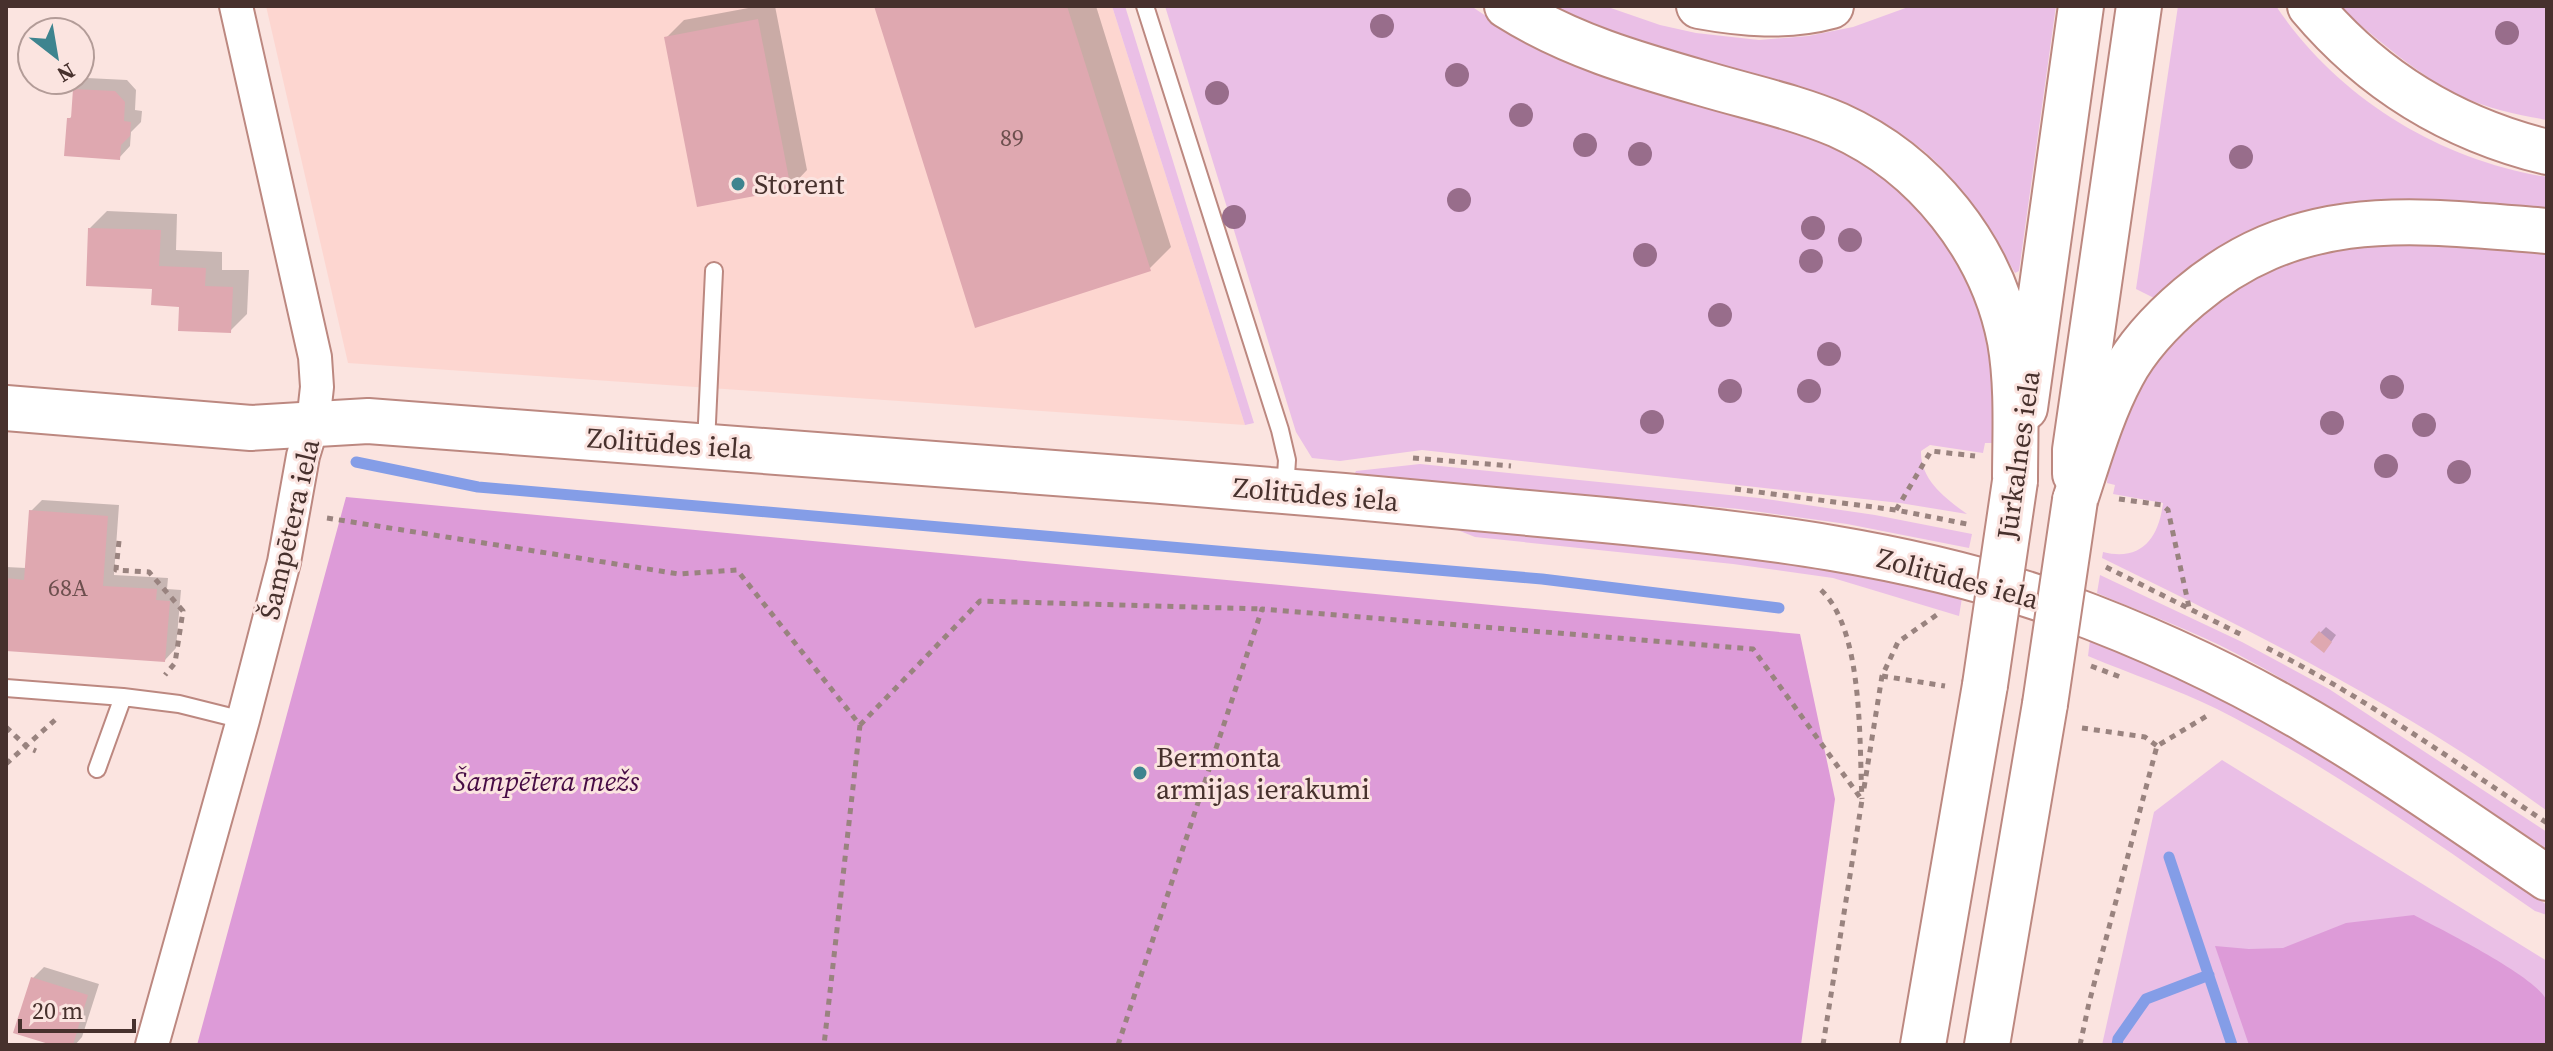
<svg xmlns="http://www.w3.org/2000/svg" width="2553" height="1051" font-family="'Source Serif 4',serif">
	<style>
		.built { fill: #fdd6d0 }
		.green { fill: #eabfe6 }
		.forest { fill: #dd9bd8 }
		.shadow { fill: #0003 }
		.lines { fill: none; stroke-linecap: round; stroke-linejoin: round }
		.stream { stroke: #849de7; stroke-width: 11 }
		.building { fill: #dfa8b0 }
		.lane-casing { stroke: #bc8880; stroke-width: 20 }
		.street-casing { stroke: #bc8880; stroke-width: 36 }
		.secondary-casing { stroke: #bc8880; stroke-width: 48 }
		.highway-casing { stroke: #bc8880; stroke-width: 48 }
		.path { stroke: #99837f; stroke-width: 5; stroke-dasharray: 6 6; stroke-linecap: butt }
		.lane { stroke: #fff; stroke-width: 16 }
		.street { stroke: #fff; stroke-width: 32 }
		.secondary { stroke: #fff; stroke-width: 44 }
		.highway { stroke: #fff; stroke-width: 44 }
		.secondary-bridge-casing { stroke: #bc8880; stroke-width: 48; stroke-linecap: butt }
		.secondary-bridge { stroke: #fff; stroke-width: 44 }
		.tree { fill: #986d8b }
		.poi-dot { fill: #3e848f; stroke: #fbe4e0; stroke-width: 3 }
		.labels { text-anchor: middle; stroke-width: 6; stroke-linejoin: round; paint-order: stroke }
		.number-label { font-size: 24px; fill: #6d4f4e }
		.poi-label { font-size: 28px; fill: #47312d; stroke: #fbe4e0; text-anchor: start }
		.street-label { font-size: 28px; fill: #47312d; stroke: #fbe4e0 }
		.park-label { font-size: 28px; font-style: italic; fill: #470c45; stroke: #fbe4e0 }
	</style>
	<rect width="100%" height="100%" fill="#fbe4e0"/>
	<path class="built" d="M266,6H1112L1245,425L348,363Z"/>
	<path class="green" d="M1112,6H1125L1254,423L1245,425Z
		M1165,6H1471L1534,48L1578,67L1640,88L1833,143L1892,183L1932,221L1970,281L1982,314L1992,354L1996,390L1994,443H1985L1983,453L1930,445L1921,451C1920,480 1946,499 1967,514L1900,503L1422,450L1340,461L1312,458L1296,432Z
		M1547,6H1605L1660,25L1696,33L1759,40L1808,36L1853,27L1911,6H2056L2019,271L2015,273C1987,226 1959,177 1915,144C1827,79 1714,69 1613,36C1590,29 1568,16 1547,6Z
		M2178,6H2276C2338,98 2438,159 2547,177V213C2390,200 2279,177 2156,299L2136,289Z
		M2338,6H2547V120C2519,115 2489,109 2463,97C2417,75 2377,39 2338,6Z
		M2427,242L2547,253V811C2409,709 2256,633 2102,558L2103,552C2142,562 2159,537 2163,503L2113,494L2115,485L2107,483C2119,363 2231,263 2347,245C2373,241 2401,243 2427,242Z
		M1420,464L1759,498L1875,515L1972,534L1969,548L1847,524L1739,509L1354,475L1356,471Z
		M1445,525L1818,565L1962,598L1959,616L1833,578L1733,564L1475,537Z
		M2100,575L2242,642L2329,689L2547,832V849C2445,781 2345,711 2237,654C2192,630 2143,613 2097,593Z
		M2090,640L2160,668L2284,730L2424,821L2547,905V915L2535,911C2432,840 2329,766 2217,709C2176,689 2131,674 2088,656Z
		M2222,760L2547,961V1045H2102L2154,812Z"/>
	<path class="forest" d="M346,497L1800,634L1835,799L1801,1045H197Z
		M2414,915C2438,928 2542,979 2547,1002C2550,1015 2547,1032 2547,1045H2249L2215,946L2249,949L2283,948L2346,923Z"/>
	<path class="shadow" d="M759,6H775L807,170L790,188L666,38L684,20Z
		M877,6H1096L1171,247L1149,269Z
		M87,78L127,80L136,90L135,110L142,111L141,122L131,132L130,146L119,158L69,119L74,114L75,90Z
		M107,211L177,214L176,250L222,252V270H249L247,314L230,331L181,305L154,287L90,228Z
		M42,500L119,505L114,575L168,578L167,589L181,590L176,648L165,660L6,649V567L26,568L31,511Z
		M2326,627L2336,635L2329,645L2320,633Z
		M44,967L99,984L82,1037L75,1045H59L33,978Z"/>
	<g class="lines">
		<path class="stream" d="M356,462L478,487L1542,579L1779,608
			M2169,857L2232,1045
			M2117,1045L2118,1039L2146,999L2209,975"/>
	</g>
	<path class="building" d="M874,6H1067L1151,271L975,328Z
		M758,19L791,189L697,207L664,37Z
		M73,89L115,91L125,102L124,121L131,122L130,136L121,145L120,160L64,156L67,118H71Z
		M88,228L161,230L159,266L206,268L205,286L233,287L231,333L178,331L179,307L151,305L152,289L86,286Z
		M29,510L108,516L103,586L157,589L156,600L170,601L165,662L6,651V578L24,580Z
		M2319,631L2332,642L2324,653L2310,642Z
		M31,977L88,995L73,1045H52L13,1033Z"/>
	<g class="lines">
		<g class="lane-casing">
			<path id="lane" d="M1145,6L1280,430L1287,460L1285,490
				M706,444L714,271
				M6,688L123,697L179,704L243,720
				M97,769L123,697"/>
		</g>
		<g class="street-casing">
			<path id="street" d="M152,1045L243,720L284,562L303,456L313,423L317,387L315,357L236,6"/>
		</g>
		<g class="secondary-casing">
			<path id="secondary" d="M6,408L251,428L368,421C694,445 1019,469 1344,496C1427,503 1510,511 1594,519C1753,534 1911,552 2062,606C2147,637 2231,676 2309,722C2391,770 2468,825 2547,878
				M2025,408L2081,6
				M2075,474V450L2139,6
				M1923,1045L1985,685
				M1987,1045L2045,704"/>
		</g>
		<g class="highway-casing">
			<path id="highway" d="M1507,6C1569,45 1635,64 1705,84C1749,97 1796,107 1838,125C1925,164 1992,248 2010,341C2018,387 2015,435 2015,481
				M1699,6C1743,14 1787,18 1831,6
				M2310,6C2373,81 2453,129 2547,152
				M2075,500C2089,458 2101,414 2122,375C2138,345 2163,319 2189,297C2300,203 2413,220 2547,231"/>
		</g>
		<path class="path" d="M1413,458L1511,466
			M1735,489L1896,510L1967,524
			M2119,499L2162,505L2168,510L2189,607
			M1896,510L1931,451L1975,456
			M327,518L679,574L737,570L860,725L824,1045
			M119,541L116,570L149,572L183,611L175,663L165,675
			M2106,567L2244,636
			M1821,590C1864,630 1859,744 1862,799
			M2267,648C2366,698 2455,762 2547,823
			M2091,666L2123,678
			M1882,676L1945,686
			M860,725L980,601L1262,609
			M6,727L27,747L36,751
			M2082,728L2145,737L2157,746
			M6,764L55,720
			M1864,788L1882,676L1898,642L1938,614
			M1118,1045L1262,609L1753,649L1862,800L1823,1045
			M2080,1045L2089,1003L2157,746L2210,714"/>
		<use href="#lane" class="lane"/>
		<use href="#street" class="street"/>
		<use href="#secondary" class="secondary"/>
		<use href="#highway" class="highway"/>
		<g class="secondary-bridge-casing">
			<path id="secondary-bridge" d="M1985,685L2015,481
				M2045,704L2075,500"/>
		</g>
		<use href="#secondary-bridge" class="secondary-bridge"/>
	</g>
	<g class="tree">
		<circle cx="1382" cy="26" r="12"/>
		<circle cx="2507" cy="33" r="12"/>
		<circle cx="1457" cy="75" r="12"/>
		<circle cx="1217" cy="93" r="12"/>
		<circle cx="1521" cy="115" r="12"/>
		<circle cx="1585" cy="145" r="12"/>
		<circle cx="1640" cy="154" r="12"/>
		<circle cx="2241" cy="157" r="12"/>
		<circle cx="1459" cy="200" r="12"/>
		<circle cx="1234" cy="217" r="12"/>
		<circle cx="1813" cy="228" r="12"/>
		<circle cx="1850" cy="240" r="12"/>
		<circle cx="1645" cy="255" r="12"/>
		<circle cx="1811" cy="261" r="12"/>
		<circle cx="1720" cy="315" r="12"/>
		<circle cx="1829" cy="354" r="12"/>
		<circle cx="2392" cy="387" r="12"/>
		<circle cx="1730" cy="391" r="12"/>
		<circle cx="1809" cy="391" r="12"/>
		<circle cx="1652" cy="422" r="12"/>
		<circle cx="2332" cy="423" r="12"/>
		<circle cx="2424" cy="425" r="12"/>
		<circle cx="2386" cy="466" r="12"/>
		<circle cx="2459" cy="472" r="12"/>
	</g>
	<g class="poi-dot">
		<circle cx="738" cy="184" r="8"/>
		<circle cx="1140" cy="773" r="8"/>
	</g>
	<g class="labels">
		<g class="number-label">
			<text x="1012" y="146">89</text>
			<text x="68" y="596">68A</text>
		</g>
		<g class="poi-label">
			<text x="754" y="194">Storent</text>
			<text x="1156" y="767">Bermonta<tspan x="1156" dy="32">armijas ierakumi</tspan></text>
		</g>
		<g class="street-label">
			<text transform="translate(670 443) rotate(4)" y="10">Zolitūdes iela</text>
			<text transform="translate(2018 455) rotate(-82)" y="10">Jūrkalnes iela</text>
			<text transform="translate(1316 494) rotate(5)" y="10">Zolitūdes iela</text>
			<text transform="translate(289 529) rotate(-77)" y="10">Šampētera iela</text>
			<text transform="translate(1958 578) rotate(15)" y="10">Zolitūdes iela</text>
		</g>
		<g class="park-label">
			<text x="546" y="791">Šampētera mežs</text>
		</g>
	</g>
	<rect width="2553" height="1051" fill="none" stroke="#47312d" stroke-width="16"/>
	<g transform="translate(56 56) rotate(149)"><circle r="38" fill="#fbe4e0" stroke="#b39c98" stroke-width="2"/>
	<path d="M0-6L14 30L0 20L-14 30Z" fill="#3e848f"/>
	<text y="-12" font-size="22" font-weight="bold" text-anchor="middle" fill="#47312d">N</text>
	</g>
	<path d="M20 1019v12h114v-12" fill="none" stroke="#47312d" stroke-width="4"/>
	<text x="32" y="1019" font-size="24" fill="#47312d" stroke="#fbe4e0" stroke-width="6" paint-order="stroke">20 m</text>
</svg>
